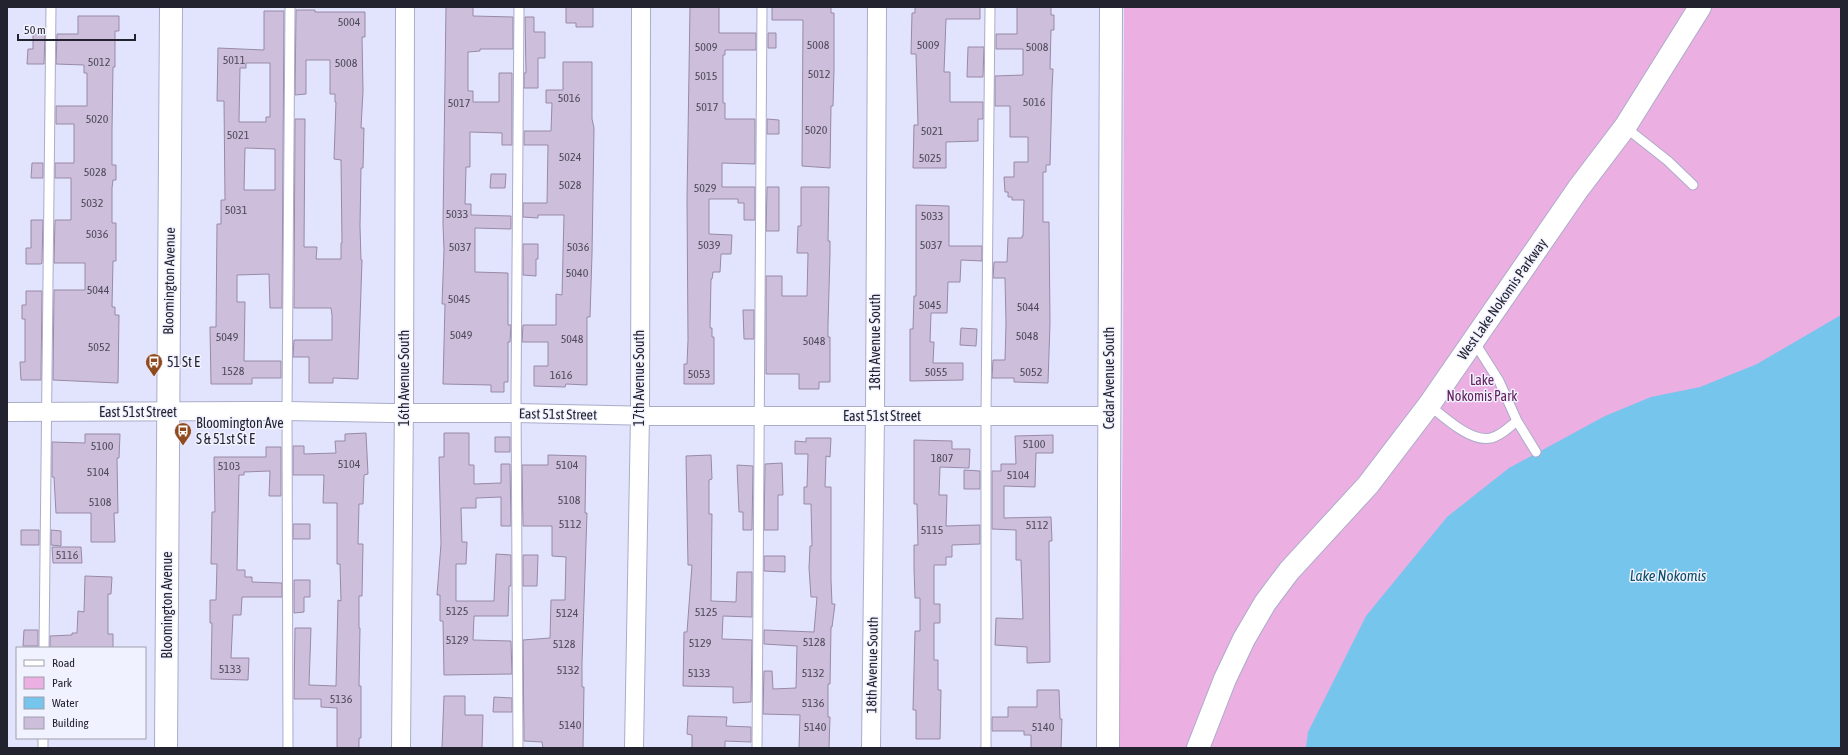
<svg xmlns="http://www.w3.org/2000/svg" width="1848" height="755" font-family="'Asap Condensed',sans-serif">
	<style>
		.green { fill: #ecafe1 }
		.water { fill: #76c5ed }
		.building { fill: #cdbfdc; stroke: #988aa6; fill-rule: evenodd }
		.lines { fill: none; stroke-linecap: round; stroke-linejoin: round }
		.lane-casing { stroke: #aaacca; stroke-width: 11 }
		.street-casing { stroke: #aaacca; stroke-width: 20 }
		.secondary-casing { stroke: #aaacca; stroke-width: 24 }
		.lane { stroke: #fff; stroke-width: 9 }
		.street { stroke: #fff; stroke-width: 18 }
		.secondary { stroke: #fff; stroke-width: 22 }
		.labels { text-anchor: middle; stroke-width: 3; stroke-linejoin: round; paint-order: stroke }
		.number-label { font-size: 12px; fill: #4e4a5a }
		.street-label { font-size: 14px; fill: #23232f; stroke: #f1f2ff }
		.poi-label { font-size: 14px; fill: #23232f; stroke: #f1f2ff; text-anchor: start }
		.park-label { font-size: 14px; fill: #65205d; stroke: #f1f2ff }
		.water-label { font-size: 15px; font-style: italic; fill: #0c4e68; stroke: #f1f2ff }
	</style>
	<rect width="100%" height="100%" fill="#e2e4fd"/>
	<path class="green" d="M1124,7H1841V748H1119L1123,416Z"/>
	<path class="water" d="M1841,315V748H1306L1308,732L1366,616L1447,517L1509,468L1605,416L1651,397L1700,387L1757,364Z"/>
	<path class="building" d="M446,7H473V16L513,17V49H480V51L468,52V91H473V102H499V73H512V145H502V133L470,132V167H466L465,204H471V215L511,216V229L475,228V272L508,273V325H511L510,342H508V382H504V392H491V385L443,384L445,304H442L444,250L443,224Z
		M566,7H593V27H576V23H566Z
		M690,7H719V33H756V50H725V55H723V103H725V119H755V164L722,163V187H755V220H744V203H738V199H709V234L732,235L731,254H721L720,272H713L712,279H711L710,328H712V337H714V384H684V364H687L688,340L687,199Z
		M772,7H831V13H834V70L833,106H831L830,168L802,166L803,20H772Z
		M915,7H980V19H946L944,72H950V102H983V119H978V141L946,142V168H913L914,125H918L916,54H911L912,13H915Z
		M1017,7H1051V15H1054V30H1051L1050,69H1053L1052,89L1050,165H1046V172H1043V222H1049L1050,323L1048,383L1014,382V378H992L993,360H1005L1006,323L1005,278H993L994,262H1007L1008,238H1022V236H1023L1024,200H1012V197H1008V192H1005L1004,177H1014V162H1028V137H1010V106H995V76L1023,75V49H996V34H1017Z
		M296,10H315V12H365V37H362L363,91L361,128H364L363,168H361L360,226L361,260H362L358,379L333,378V383H309V357H293L294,340H332V315L331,308H294L295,119H305L304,247H317L316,259H341V243H342L341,160L334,159L336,102H335V94H330V60H306V94L295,95Z
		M264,11H284L282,308H270L269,274L237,275V302H245L244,361H281V378H252V384H211L210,327H216L217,224H221V200H225L224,101H217L218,48L264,50ZM246,63H270V117H266V122H239L240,68H246ZM245,148L275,149V190H244Z
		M78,16H119V31H115V67H113L112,130V165H116V180H113L112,188V223H116V261H113L112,307H115V315H119L118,383L53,380L54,290H85V263H54L55,220H71V178H55V163H74V124H56V106H87V73H84V65L56,64L57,34H78Z
		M525,17H534V32H545V58H538V88H524V73H526Z
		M768,33H776V48H768Z
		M33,34H45L44,64H27L28,49H33Z
		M968,47H984L983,77H967Z
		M563,62H592V119L594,128L592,254L590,317H587V385L566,384L565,387L534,386V366H548V342H522L523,325H556V294L562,295L564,215H538V218L523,217V203H547L548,145H524V131H551L552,103H546V90H563Z
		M767,119L779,120V134H767Z
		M32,163H43V178H31Z
		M491,174H506L505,188H490Z
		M767,187H779V231H766Z
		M801,187H829L828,241H830V254L828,325V337H830V382H819V389H799V374H766V276H782V296H807L808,253H797L798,226H801Z
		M916,205L949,206V246H982V261L961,260L960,282H948L947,313H931L930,342H934L933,363H963V380L910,381V329H913L914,296H916Z
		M31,220H43L42,263L41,264H26V248H31Z
		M523,244H538V259H536V276L523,275Z
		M26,291H42L41,380H21L20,362H25V319H22V305H26Z
		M743,310H754V339H744Z
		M961,328L977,329L976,346L960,345Z
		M366,433L368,474L364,475L363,504H359L358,544H363L362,596H359V628H360L359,686H361V738H359V748H337V708L321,707V699H294L295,628H311L309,685L336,686L338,600L341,601L340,564H337V503H323L324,475H293V446H304V454L336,453L335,441H345V434Z
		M444,433H469V465H474V484L501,483V464H510L511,526H501V497L476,498V508H461L462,542H467L466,564H456V601H494L496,554L511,555V586H509L508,616H474L473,640L511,641L512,674L444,675L443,621H440V595H437L441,544L439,457H444Z
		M85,434H120L119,458H117L118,513H114L115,542H91V513H56L54,477H52V442L85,443Z
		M1053,435V453H1036L1035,487L1004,486V518L1051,517L1052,541H1049L1050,662L1027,663V647L995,645L996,618L1023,619L1021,560H1016V530L992,529V471H1001V464H1016L1015,436Z
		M495,437H510V452H495Z
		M806,438H831L830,457L826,456L825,487H831V580L832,604H835L832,627H831L830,684H828V717H830L829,748H799L800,715L763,714L764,671H772L773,689L796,688L797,646L764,644V630L814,632L817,597H811L809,568L810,546H812L811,504H804V487H807L808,454H795V441L806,442Z
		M914,440L952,441V449H970L969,468L940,467L939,495H947L946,526L980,525V544L952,545V557H946V565H934V604H940V623H934V660H938V690H941L940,739H916V710H913L915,631H920V598H915L914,568V545H918L917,504H914Z
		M266,447H281V496H269L270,471L244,472V475H239L237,570H245V577H252V582L282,583V597H242L241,615H233L231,658H249L248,680L211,679L212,623H210V600H216L217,564H211L212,512H215L214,457H266Z
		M548,455L586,456L585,513H587L582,663V687H584L583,748H543L542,742L524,741L523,640L550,638L551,600H565L566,557L552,556V526H523L522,465H548Z
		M711,455L712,479L709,480V514H712L711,601L736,602L737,572H752V617L723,616L722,639L752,640L751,702L733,703V687L683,686L684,632H687L692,565H688L686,456Z
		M782,463L783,495H778V530H764L765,464Z
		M737,465L753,466L752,530H743V512H739Z
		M964,470L980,471V489H964Z
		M293,524H310V539H293Z
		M21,530H39V545H21Z
		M51,530L61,531V546L51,545Z
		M52,547H81L82,563H53Z
		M523,555H538L537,586H523Z
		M764,556H785V572L764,571Z
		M85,576L112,577L111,594H108V634H113V648H50V636L72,635V633H77L78,611L84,612Z
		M294,580H310V597H304V612L294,613Z
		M24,630H38V646H23Z
		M1037,690H1059L1060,719H1062L1061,748H1031V735H1024V731H992V717H1008V707H1037Z
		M444,696H465V715H483L482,748H442Z
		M494,697L512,698V712H493Z
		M688,716L727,717L726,726L751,727V742L725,741V748H692V735L687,734Z"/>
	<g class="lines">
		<g class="lane-casing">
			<path id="lane" d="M1625,127L1668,161L1693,185
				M1429,405C1443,416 1471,443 1491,438C1501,436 1509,427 1517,421L1499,381L1473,340
				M1517,421L1536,452
				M44,648L51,7
				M43,748V738
				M288,748L287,411L290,7
				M518,748L516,397L519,7
				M757,748L762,7
				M986,748V416L990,7"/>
		</g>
		<g class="street-casing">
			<path id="street" d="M7,412L287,411L390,413H516L654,416H1109
				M401,748L404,399L405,7
				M634,748L640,416L641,7
				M871,748L875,416L877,7"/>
		</g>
		<g class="secondary-casing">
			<path id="secondary" d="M166,748L171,7
				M1108,748L1111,7
				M1198,748L1225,679L1244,639L1265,603L1289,571L1368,485L1429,405L1578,189L1625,127L1700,7"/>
		</g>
		<use href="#lane" class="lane"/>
		<use href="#street" class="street"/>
		<use href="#secondary" class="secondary"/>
	</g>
	<defs>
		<g id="bus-pin" transform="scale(0.9)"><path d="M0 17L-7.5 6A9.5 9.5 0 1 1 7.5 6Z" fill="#8f4a1f" stroke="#f1f2ff"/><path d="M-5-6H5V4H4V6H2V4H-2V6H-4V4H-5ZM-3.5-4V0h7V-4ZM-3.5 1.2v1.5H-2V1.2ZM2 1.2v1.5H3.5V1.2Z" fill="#fff"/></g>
	</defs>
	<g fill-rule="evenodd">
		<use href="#bus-pin" x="154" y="362"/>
		<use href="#bus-pin" x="183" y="431"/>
	</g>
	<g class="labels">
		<g class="number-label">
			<text x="349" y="26">5004</text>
			<text x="818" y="49">5008</text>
			<text x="928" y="49">5009</text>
			<text x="706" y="51">5009</text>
			<text x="1037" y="51">5008</text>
			<text x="234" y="64">5011</text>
			<text x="99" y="66">5012</text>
			<text x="346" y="67">5008</text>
			<text x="819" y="78">5012</text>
			<text x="706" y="80">5015</text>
			<text x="569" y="102">5016</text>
			<text x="1034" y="106">5016</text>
			<text x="459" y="107">5017</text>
			<text x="707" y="111">5017</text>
			<text x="97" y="123">5020</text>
			<text x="816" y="134">5020</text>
			<text x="932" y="135">5021</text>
			<text x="238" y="139">5021</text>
			<text x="570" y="161">5024</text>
			<text x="930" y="162">5025</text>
			<text x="95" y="176">5028</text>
			<text x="570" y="189">5028</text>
			<text x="705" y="192">5029</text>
			<text x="92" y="207">5032</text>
			<text x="236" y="214">5031</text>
			<text x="457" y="218">5033</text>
			<text x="932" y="220">5033</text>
			<text x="97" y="238">5036</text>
			<text x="709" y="249">5039</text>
			<text x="931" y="249">5037</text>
			<text x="460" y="251">5037</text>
			<text x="578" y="251">5036</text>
			<text x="577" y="277">5040</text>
			<text x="98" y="294">5044</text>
			<text x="459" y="303">5045</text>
			<text x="930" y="309">5045</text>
			<text x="1028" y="311">5044</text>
			<text x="461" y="339">5049</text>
			<text x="1027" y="340">5048</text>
			<text x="227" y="341">5049</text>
			<text x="572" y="343">5048</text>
			<text x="814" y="345">5048</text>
			<text x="99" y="351">5052</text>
			<text x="233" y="375">1528</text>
			<text x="936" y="376">5055</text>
			<text x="1031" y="376">5052</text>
			<text x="699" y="378">5053</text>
			<text x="561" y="379">1616</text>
			<text x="1034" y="448">5100</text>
			<text x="102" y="450">5100</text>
			<text x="942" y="462">1807</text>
			<text x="349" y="468">5104</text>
			<text x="567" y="469">5104</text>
			<text x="229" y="470">5103</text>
			<text x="98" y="476">5104</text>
			<text x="1018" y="479">5104</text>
			<text x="569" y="504">5108</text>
			<text x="100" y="506">5108</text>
			<text x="570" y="528">5112</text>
			<text x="1037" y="529">5112</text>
			<text x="932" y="534">5115</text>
			<text x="67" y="559">5116</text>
			<text x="457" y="615">5125</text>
			<text x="706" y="616">5125</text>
			<text x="567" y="617">5124</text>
			<text x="457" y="644">5129</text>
			<text x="814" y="646">5128</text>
			<text x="700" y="647">5129</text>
			<text x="564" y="648">5128</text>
			<text x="230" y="673">5133</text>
			<text x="568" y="674">5132</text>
			<text x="699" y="677">5133</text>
			<text x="813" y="677">5132</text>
			<text x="341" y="703">5136</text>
			<text x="813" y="707">5136</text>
			<text x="570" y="729">5140</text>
			<text x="815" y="731">5140</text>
			<text x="1043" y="731">5140</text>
		</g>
		<g class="street-label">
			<text transform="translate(169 281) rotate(-89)" y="5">Bloomington Avenue</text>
			<text transform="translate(1502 299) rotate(-55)" y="5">West Lake Nokomis Parkway</text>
			<text transform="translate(875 342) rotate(-90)" y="5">18th Avenue South</text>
			<text transform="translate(404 378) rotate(-90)" y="5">16th Avenue South</text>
			<text transform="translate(639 378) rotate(-90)" y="5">17th Avenue South</text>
			<text transform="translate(1109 378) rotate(-90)" y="5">Cedar Avenue South</text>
			<text x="138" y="417">East 51st Street</text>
			<text transform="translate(558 414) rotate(1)" y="5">East 51st Street</text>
			<text x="882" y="421">East 51st Street</text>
			<text transform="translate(167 605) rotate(-90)" y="5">Bloomington Avenue</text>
			<text transform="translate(872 665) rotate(-89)" y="5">18th Avenue South</text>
		</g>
		<g class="poi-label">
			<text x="167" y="367">51 St E</text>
			<text x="196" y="428">Bloomington Ave<tspan x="196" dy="16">S &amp; 51st St E</tspan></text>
		</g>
		<g class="park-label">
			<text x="1482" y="385">Lake<tspan x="1482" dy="16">Nokomis Park</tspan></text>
		</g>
		<g class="water-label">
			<text x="1668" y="581">Lake Nokomis</text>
		</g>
	</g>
	<rect width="1848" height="755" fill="none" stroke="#23232f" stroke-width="16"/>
	<rect x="16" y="647" width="130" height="92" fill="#f1f2ff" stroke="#9f9fac"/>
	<rect x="24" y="660" width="20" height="6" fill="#ffffff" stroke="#9f9fac"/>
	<text x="52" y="667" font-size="12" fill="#23232f">Road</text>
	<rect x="24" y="677" width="20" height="12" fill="#ecafe1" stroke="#9f9fac"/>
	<text x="52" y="687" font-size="12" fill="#23232f">Park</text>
	<rect x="24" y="697" width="20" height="12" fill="#76c5ed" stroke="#9f9fac"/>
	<text x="52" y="707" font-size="12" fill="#23232f">Water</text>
	<rect x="24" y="717" width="20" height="12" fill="#cdbfdc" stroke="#9f9fac"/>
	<text x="52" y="727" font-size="12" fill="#23232f">Building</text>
	<path d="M18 34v6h117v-6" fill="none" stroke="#23232f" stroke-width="2"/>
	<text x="24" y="34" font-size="12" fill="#23232f" stroke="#f1f2ff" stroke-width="3" paint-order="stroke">50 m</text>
</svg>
